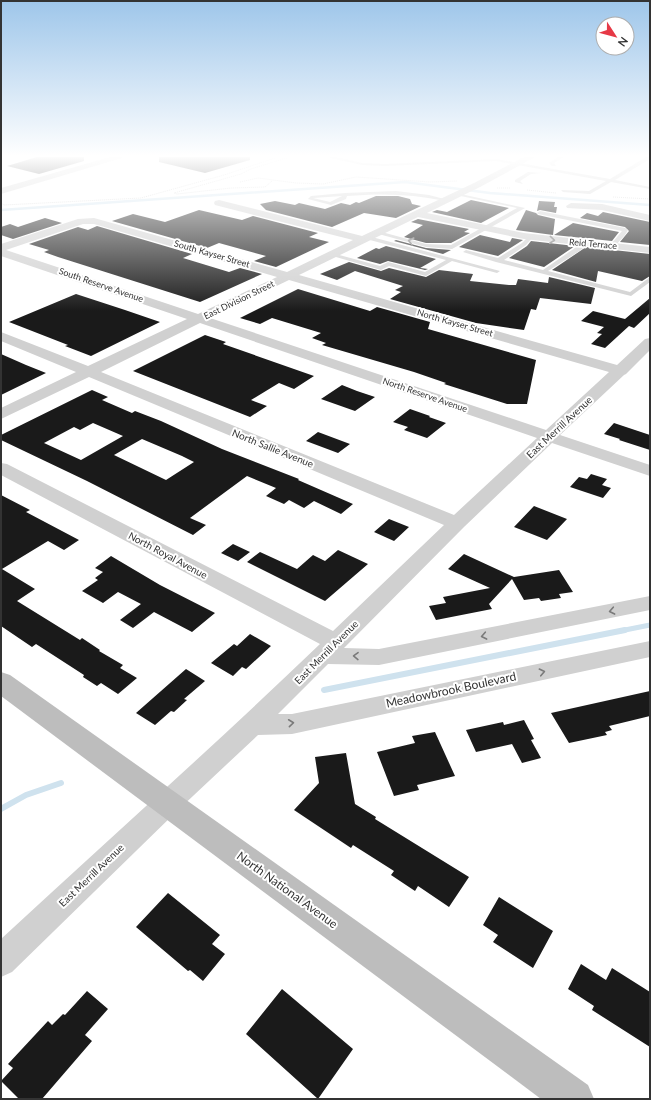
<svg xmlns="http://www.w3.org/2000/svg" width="651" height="1100" font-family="Lato,sans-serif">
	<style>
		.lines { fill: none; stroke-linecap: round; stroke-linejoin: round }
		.stream-far2 { stroke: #cfe2ee; stroke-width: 2.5 }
		.stream-far1 { stroke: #cfe2ee; stroke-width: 5 }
		.stream { stroke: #cfe2ee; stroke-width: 6 }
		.building { fill: #1a1a1a; fill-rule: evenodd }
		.path { stroke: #cdcdcd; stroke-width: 1; stroke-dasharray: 1 1; stroke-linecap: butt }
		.lane { fill: #d0d0d0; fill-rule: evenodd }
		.street { fill: #d0d0d0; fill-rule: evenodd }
		.secondary { fill: #bdbdbd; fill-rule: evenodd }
		.oneway { stroke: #7a7a7a }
		.labels { text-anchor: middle; stroke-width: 4; stroke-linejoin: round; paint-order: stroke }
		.far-street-label { font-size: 9px; fill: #333; stroke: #fff }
		.street-label { font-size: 10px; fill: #333; stroke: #fff }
		.near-street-label { font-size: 12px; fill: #333; stroke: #fff }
	</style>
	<rect width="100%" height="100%" fill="#fff"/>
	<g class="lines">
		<path class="stream-far2" d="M1,210L405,182L490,193L650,205"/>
		<path class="stream-far1" d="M620,631L650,625"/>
		<path class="stream" d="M324,690L625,630
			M1,809L26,795L61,783"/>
	</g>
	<path class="building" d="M37,157H84V161L39,174L7,166Z
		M159,157H250V160L205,173L159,162Z
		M376,196H398L410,199L412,204L421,206L396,218L364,213L332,227L266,210L260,204L275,201L295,205L299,203L325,209L341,203L350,205L356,202L359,203Z
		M471,200L509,208L481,223L432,212L437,210L447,212Z
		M539,201L555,202L554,207H557L556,213L540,210L537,211Z
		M199,210L242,220L253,216L318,233L309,237L329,242L276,267L254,261L266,256L219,243L207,248L112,221L133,214L165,222Z
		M526,210L536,213L538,215L555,219L553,235L516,230Z
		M603,212L650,222V245L620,242L629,231L625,227L580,218L587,213L598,216Z
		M45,218L62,223L13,239L1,235V227L10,224L18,227Z
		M418,219L469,229L464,232L470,233L451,243H426L404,237L423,225L411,222Z
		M573,223L619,232L612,241L554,235Z
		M97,226L192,254L183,258L229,272L240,268L262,274L200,302L58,257L44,252L49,250L29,244L78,227L88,230Z
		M480,235L510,242L512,238L523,240L498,256L459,247Z
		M396,240L426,248L451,250L443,254L394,241Z
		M531,241L575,246L544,267L509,258L527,246Z
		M386,246L436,259L420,268L428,269L425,270L388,261L380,264L357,258L376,248L379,249Z
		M586,247L650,254V276L642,281L598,271L596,282L552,270Z
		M349,262L381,271L389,268L426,277L439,270L473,274L470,281L509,285H516L518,279L548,283L549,277L595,288L591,304L540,298L536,310L531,309L524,330L476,323L390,299L401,292L395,290L403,286L355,271L337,280L320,274Z
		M298,289L370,311L377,307L430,322L428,329L536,360L527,404H507L444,384L446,383L414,372L322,345L326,343L312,338L321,333L272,318L260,324L240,318Z
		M76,294L125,310L160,322L91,356L65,346L68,345L9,322Z
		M650,298V313L634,328L629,326L605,348L591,344L602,334L597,333L604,327L581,321L593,311L625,319Z
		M205,335L226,342L223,344L314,376L294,389L279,383L251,400L267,406L250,417L133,371Z
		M1,354L26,365L46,373L1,395Z
		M342,385L357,391L375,397L355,411L321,399Z
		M92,390L108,397L102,400L132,413L135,411L161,421L222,449L299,479L298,480L353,504L341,514L314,501L304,508L289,500L284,504L266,496L276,488L247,476L190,518L206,525L193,535L87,481L1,440V435ZM93,423L123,436L81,460L44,443L74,427L80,430ZM142,439L182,456L194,462L166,480L114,455Z
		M410,409L430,416L429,417L446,423L427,438L404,430L408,427L393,422Z
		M614,423L650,435V450L619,440L620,439L604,434Z
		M318,432L350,444L338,453L306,441Z
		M591,474L607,479L602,485L611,488L603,498L570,487L579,477L587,479Z
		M1,495L30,510L26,512L79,540L64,550L48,541L2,569L35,589L17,601L80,640L82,638L100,650L99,651L123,665L120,668L137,678L118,694L101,683L97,686L83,677L84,675L36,644L32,647L1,626Z
		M534,506L567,519L547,540L514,527Z
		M389,519L409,527L394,541L374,532Z
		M233,544L250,552L238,561L221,553Z
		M338,550L368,564L325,601L247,562L260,552L297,569L313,555L325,561Z
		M464,554L514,577L559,570L573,592L559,594L561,598L541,601L539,598L524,600L512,579L489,604L492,609L436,620L429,606L446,603L443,597L490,588L448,569Z
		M111,556L160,585L215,613L192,632L154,612L133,628L120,620L141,604L118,592L103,603L82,591L98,580L95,578L103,572L95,568Z
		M250,634L271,646L246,669L242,667L233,676L211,663L234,644L237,646Z
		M186,669L205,681L184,699L187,700L174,712L171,711L155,725L136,713Z
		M650,691V716L609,726L612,730L605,732L607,735L569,743L551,713Z
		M524,720L534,739L531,740L541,758L522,763L512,744L476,752L466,730L503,722L504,725Z
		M435,732L455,776L417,785L419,790L394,796L377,752L415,743L412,736Z
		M346,753L355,804L376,817L375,819L469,877L449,907L418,886L415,891L391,875L394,871L353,845L351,848L294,810L319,783L315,757Z
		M168,893L220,935L212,944L225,954L203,981L190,970L188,971L136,927Z
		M499,897L553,931L533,968L493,942L498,935L483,925Z
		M581,964L606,980L612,968L650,992V1047L592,1010L594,1006L568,989Z
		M282,989L353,1049L318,1099L246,1034Z
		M87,991L108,1009L85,1035L92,1041L42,1099H19L1,1081L13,1068L8,1064L48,1021L52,1025L63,1014L65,1015Z"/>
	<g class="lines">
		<path class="path" d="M272,181L265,187L231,188L177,194L174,193L241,174L251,169L289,157
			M240,182L258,178L296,183L323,184L356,177L430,182L457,181
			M497,188H510
			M527,190L556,193
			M613,197L650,199
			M1,203L4,205L141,198L224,175L278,157"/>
		<path class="lane" d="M326,157H336L362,163L385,164L496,159L610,179L646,157H650V159L615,180L650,187V189L611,182L590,194L563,192L561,190L589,191L606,181L496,161L385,166L362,165Z
			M558,157H564L554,163L556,166H552L549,163Z
			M528,172L541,173L531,174L520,181L523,184L515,182V180Z
			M396,191L429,195L448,200L446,201C413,194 381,193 347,196L346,199L331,205L308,199L311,196L345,193ZM342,196L330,202L313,198Z
			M456,193L525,208L452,249L426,247L375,233L378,231L426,244L451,245L517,208L456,195Z
			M540,211L625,228L628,230L625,235L614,247L611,245L612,243L622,231L538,214L537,213Z
			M530,235L533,237L526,245L504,260L543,270L585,241L588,243L581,250L548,271L630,292L650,277V282L631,296L496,262L463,252L466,250L498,258L522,243Z
			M368,236L500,271L497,273L452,261L426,276L389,266L381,270L329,255L332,253L380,266L388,262L425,272L446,260L366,239L365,238Z"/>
		<path class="street" d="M110,157H125L1,194V188Z
			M524,157H535L480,187L427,213L524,233L650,247V253L524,239L418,217L299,275L617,365L645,339L650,338V350L626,374L624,375L560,435L650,465V476L552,443L464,527L344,648L379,649L650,596V610L379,665L328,664L278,714H292L650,641V657L292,734L258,735L177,811L12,972L1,977V939C107,841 216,744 320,644L1,475V463L7,464L333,631L444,525L89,377L1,419V408L76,372L1,341V332L88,366L187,319L1,256V244L78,219L94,218L287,272L353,240L215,205L214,203L215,201L219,200L362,236L474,183ZM83,224H94L277,277L198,314L6,250ZM289,280L609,372L546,430L210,318ZM200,323L537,438L454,515L101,372Z
			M571,203L602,204L650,215V221L602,210L567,208L566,206Z"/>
		<path class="secondary" d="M1,672L10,675L588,1085L594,1099H541L1,696Z"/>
	</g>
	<defs><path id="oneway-chevron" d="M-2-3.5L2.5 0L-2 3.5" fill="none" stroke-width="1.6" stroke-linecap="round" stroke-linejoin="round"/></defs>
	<g class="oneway">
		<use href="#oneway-chevron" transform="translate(552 240) rotate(6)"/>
		<use href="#oneway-chevron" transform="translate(411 241) rotate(-166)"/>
		<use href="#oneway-chevron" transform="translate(612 611) rotate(169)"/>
		<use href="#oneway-chevron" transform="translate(484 636) rotate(169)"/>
		<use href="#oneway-chevron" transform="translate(356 656) rotate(-179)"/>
		<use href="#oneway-chevron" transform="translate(542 672) rotate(-12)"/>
		<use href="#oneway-chevron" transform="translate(291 723) rotate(-6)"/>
	</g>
	<linearGradient id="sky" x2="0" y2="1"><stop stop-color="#9ec6ea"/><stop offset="0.5" stop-color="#fff"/><stop offset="1" stop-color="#fff" stop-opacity="0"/></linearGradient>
	<rect width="651" height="311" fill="url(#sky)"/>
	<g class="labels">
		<g class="far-street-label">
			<text transform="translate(593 244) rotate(5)" y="3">Reid Terrace</text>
			<text transform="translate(212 254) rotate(16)" y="3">South Kayser Street</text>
			<text transform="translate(101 285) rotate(19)" y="3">South Reserve Avenue</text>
			<text transform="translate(239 300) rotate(-26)" y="3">East Division Street</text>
			<text transform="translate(455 323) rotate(16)" y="3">North Kayser Street</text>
			<text transform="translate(425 395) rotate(19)" y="3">North Reserve Avenue</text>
		</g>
		<g class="street-label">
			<text transform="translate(559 427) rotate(-43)" y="4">East Merrill Avenue</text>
			<text transform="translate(273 448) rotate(22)" y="4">North Sallie Avenue</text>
			<text transform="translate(168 555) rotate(28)" y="4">North Royal Avenue</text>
			<text transform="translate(326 652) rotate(-45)" y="4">East Merrill Avenue</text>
			<text transform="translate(91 875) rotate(-44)" y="4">East Merrill Avenue</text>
		</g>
		<g class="near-street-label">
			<text transform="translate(451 690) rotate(-12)" y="4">Meadowbrook Boulevard</text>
			<text transform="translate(287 890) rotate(36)" y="4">North National Avenue</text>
		</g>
	</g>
	<rect width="651" height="1100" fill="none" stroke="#333333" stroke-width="4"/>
	<g transform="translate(615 36) rotate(126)"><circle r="19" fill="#ffffff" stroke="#adadad"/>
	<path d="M0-3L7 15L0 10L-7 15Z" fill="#e63946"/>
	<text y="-6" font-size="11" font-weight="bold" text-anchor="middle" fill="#333333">N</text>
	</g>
</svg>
